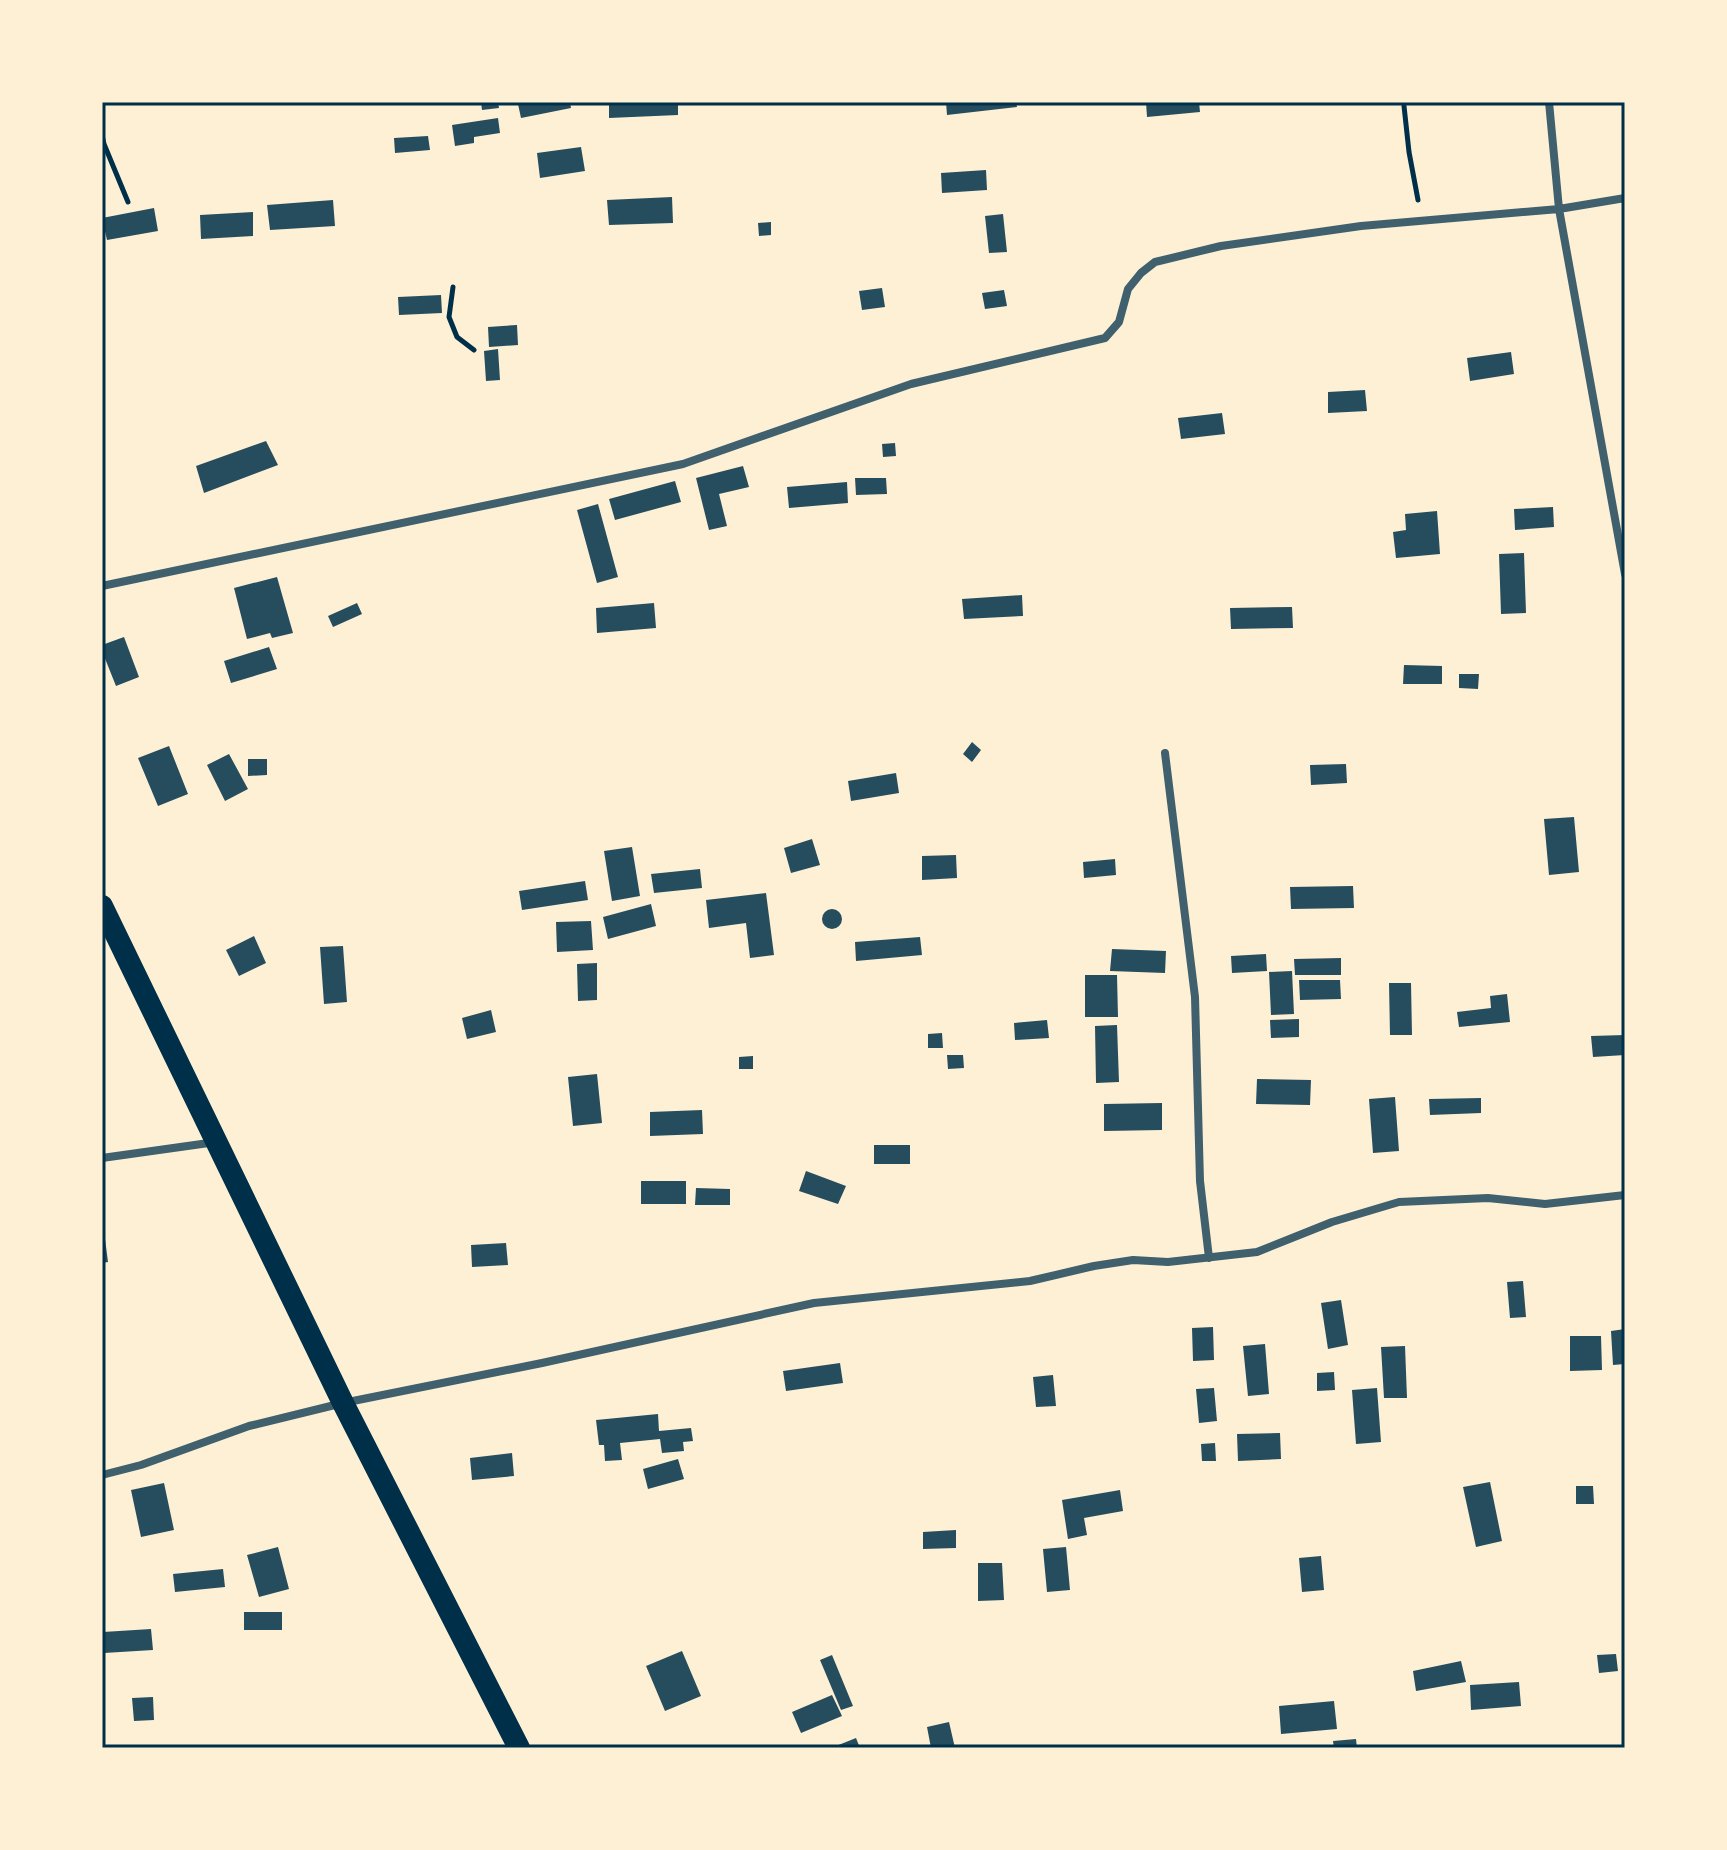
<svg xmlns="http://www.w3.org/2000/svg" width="1727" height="1850" font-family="'Exo 2',sans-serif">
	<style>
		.building { fill: #264d5e }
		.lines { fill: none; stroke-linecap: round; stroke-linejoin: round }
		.path { stroke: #003049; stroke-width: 5 }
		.minor { stroke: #3f606c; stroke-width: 8 }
		.trunk { stroke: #003049; stroke-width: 22 }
		.neatline { fill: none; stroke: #003049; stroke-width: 3 }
	</style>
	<rect width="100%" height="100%" fill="#fdf0d5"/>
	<path class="building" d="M481,102H498L499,108L482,110Z
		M529,102H570L571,108L521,118L518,104Z
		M609,102H678V115L609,118Z
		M946,102H1016L1017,107L947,115Z
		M1146,102H1199L1200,112L1147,117Z
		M498,118L500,133L474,137V143L455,146L452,125Z
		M428,136L430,150L395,153L394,138Z
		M581,147L585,171L540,178L537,153Z
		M986,170L987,190L942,193L941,173Z
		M672,197L673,223L609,225L607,200Z
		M333,200L335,226L270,230L267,205Z
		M154,208L158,231L107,240L102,218Z
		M253,212V236L201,239L200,215Z
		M1003,214L1007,252L989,253L985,216Z
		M771,222V235L759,236L758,223Z
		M882,288L885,307L862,310L859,291Z
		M1004,290L1007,306L985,309L982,293Z
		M441,295L442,313L399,315L398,297Z
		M517,325L518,345L489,347L488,327Z
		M498,349L500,380L486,381L484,351Z
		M1511,352L1514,374L1470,381L1467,358Z
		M1365,390L1367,411L1328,413V392Z
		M1222,413L1225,434L1181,439L1178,418Z
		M266,441L278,465L204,493L196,466Z
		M895,443L896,456L883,457L882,444Z
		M743,466L749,487L719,494L727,526L709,530L696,478Z
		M855,478H886L887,494L856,495Z
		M675,481L681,502L615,520L609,499Z
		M847,482L848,503L789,508L787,487Z
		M598,504L618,577L597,583L577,510Z
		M1553,507L1554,527L1515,530L1514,509Z
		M1437,511L1440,554L1396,558L1393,532L1406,530L1405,514Z
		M1524,553L1526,613L1501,614L1499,554Z
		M277,577L293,633L272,638L270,633L247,639L234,588Z
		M1022,595L1023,616L964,619L962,599Z
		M357,603L362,614L333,627L328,616Z
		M654,603L656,628L597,633L596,608Z
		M1292,607L1293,628L1231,629L1230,608Z
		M124,637L139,677L116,686L102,651V645Z
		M269,647L277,669L231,683L224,661Z
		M1404,665L1442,666V684H1403Z
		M1459,674H1479L1478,689L1459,688Z
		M972,742L981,750L972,762L963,754Z
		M169,746L188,794L158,806L138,758Z
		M229,754L248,789L225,801L207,765Z
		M248,759H267V775L248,776Z
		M1346,764L1347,783L1311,785L1310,765Z
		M896,773L899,793L851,801L848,781Z
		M1574,817L1579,872L1549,875L1544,819Z
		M812,839L820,865L791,873L784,848Z
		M632,847L640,896L612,901L604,851Z
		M956,855L957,878L922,880V856Z
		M1115,859L1116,875L1084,878L1083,862Z
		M700,869L702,888L654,893L651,874Z
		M585,881L588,900L522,910L519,891Z
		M1353,886L1354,908L1291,909L1290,887Z
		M766,893L774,955L750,958L746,923L709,928L706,900Z
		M651,904L656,926L608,939L603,917Z
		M822 919a10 10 0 1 1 20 0a10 10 0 1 1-20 0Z
		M591,921L593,950L557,952L556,922Z
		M254,936L266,963L239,976L226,950Z
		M920,937L922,955L856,961L855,942Z
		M343,946L347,1002L324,1004L320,947Z
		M1112,949L1166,951L1165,973L1110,971Z
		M1266,954L1267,971L1232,973L1231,956Z
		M1341,958V975H1295L1294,959Z
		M597,963V1000L578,1001L577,964Z
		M1292,971L1294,1014L1271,1015L1269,972Z
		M1085,975H1117L1118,1017H1085Z
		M1299,980H1340L1341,999L1300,1000Z
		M1389,983H1411L1412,1035H1390Z
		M1507,994L1510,1022L1459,1027L1457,1012L1491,1008L1490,996Z
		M491,1010L496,1032L467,1039L462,1018Z
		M1299,1019V1037L1271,1038L1270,1020Z
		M1047,1020L1049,1038L1015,1040L1014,1023Z
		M1117,1025L1119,1082L1096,1083L1095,1026Z
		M942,1033L943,1048H928V1034Z
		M1625,1035V1055L1593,1057L1591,1036Z
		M947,1055H963L964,1068L948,1069Z
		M753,1056V1069H739V1057Z
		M597,1074L602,1123L573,1126L568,1077Z
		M1257,1079L1311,1080L1310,1105L1256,1104Z
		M1395,1097L1399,1151L1373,1153L1369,1099Z
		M1481,1098V1113L1430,1115L1429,1099Z
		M1162,1103V1130L1104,1131V1104Z
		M702,1110L703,1134L650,1136V1112Z
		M874,1145H910V1164H874Z
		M806,1171L846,1186L838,1204L799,1191Z
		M641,1181H686V1204H641Z
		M696,1188L730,1189V1205H695Z
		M102,1231H104L108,1262L102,1263Z
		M506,1243L508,1265L472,1267L471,1245Z
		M1523,1281L1526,1317L1510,1318L1507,1282Z
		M1341,1300L1348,1345L1328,1349L1321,1303Z
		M1213,1327L1214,1360L1193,1361L1192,1328Z
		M1625,1329V1364L1613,1365L1611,1331Z
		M1570,1336H1601L1602,1370L1570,1371Z
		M1265,1344L1269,1394L1248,1396L1243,1346Z
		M1405,1346L1407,1398H1384L1381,1347Z
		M840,1363L843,1383L786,1391L783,1371Z
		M1334,1372L1335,1390L1317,1391V1373Z
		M1053,1375L1056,1406L1036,1407L1033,1377Z
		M1214,1388L1217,1421L1199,1423L1196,1389Z
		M1377,1388L1381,1442L1356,1444L1352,1390Z
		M658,1414L659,1431L691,1428L693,1441L683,1442L684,1451L662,1453L660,1439L620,1443L622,1460L605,1461L604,1445H599L596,1420Z
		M1280,1433L1281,1459L1238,1461L1237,1434Z
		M1215,1443L1216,1461H1202L1201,1444Z
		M512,1453L514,1476L472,1480L470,1458Z
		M678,1459L684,1479L648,1489L643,1469Z
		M1490,1482L1502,1541L1476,1547L1463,1487Z
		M164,1483L174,1530L141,1537L131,1490Z
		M1576,1486H1593L1594,1504H1576Z
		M1120,1490L1123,1511L1084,1518L1087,1535L1068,1539L1062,1500Z
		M956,1530V1548L923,1549V1532Z
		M278,1547L289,1589L259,1597L247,1555Z
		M1066,1547L1070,1590L1047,1592L1043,1549Z
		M1321,1556L1324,1590L1302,1592L1299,1558Z
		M978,1563H1002L1004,1600L978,1601Z
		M223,1569L225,1587L175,1592L173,1574Z
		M244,1612H282V1630H244Z
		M151,1629L153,1650L104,1653L103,1632Z
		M682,1651L701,1696L665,1711L646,1666Z
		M1616,1654L1618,1671L1599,1673L1597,1655Z
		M832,1655L853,1706L841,1710L820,1660Z
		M1461,1661L1466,1682L1416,1691L1413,1671Z
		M1519,1682L1521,1706L1471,1710L1470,1685Z
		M832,1695L842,1716L801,1733L792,1712Z
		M153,1697L154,1720L134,1721L132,1698Z
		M1334,1701L1337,1729L1281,1734L1279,1706Z
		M949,1722L955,1748H931L927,1727Z
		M856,1738L860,1748H831Z
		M1356,1739L1357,1748H1334L1333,1741Z"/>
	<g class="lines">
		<path class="path" d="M1404,106L1409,152L1418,200
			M102,135L104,144L128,202
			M453,287L449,317L457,337L474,350"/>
		<path class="minor" d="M1549,102L1559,209L1625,574
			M102,586L683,464L911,384L1105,338L1119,322L1128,289L1141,273L1155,262L1221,246L1361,226L1559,209L1625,198
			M1165,753L1195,997L1200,1181L1209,1258
			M102,1158L216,1142
			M102,1475L141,1465L249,1426L343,1403L542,1363L814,1303L1030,1281L1094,1266L1133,1260L1168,1262L1257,1252L1332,1222L1399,1202L1488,1198L1545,1204L1625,1195"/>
		<path class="trunk" d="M102,906L343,1403L519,1748"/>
	</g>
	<rect width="1727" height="1850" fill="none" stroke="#fdf0d5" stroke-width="208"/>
	<rect x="104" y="104" width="1519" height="1642" class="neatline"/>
</svg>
